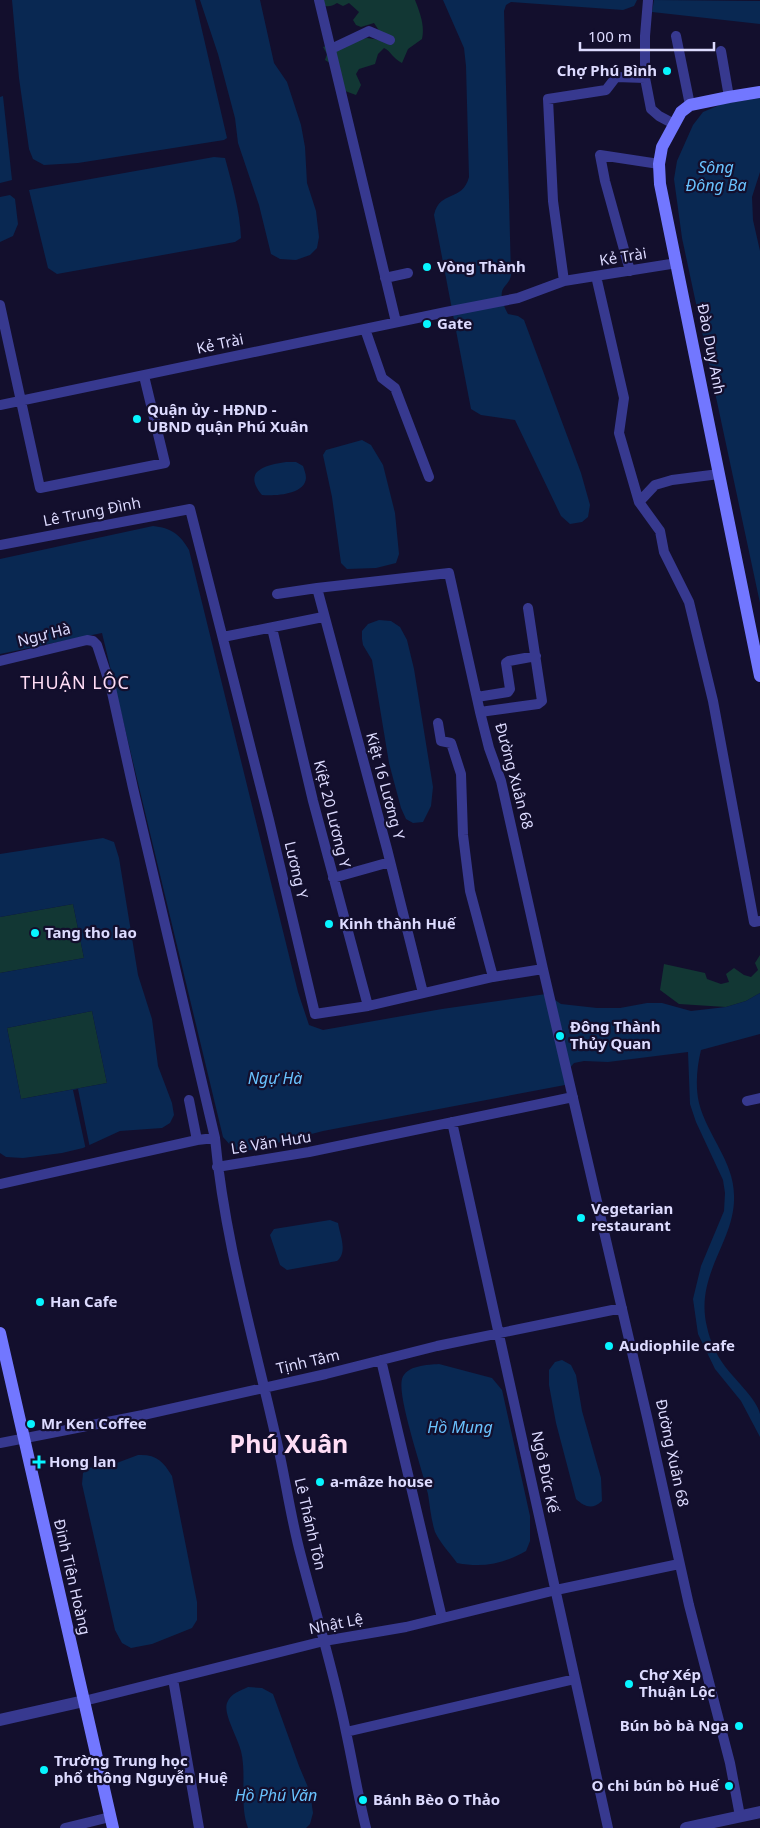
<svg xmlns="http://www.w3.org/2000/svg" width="760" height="1828" font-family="'Noto Sans',sans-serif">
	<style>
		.green { fill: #123734 }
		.water { fill: #092852; fill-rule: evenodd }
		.pier { fill: #130f2d }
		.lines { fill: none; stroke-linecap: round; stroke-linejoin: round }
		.minor { stroke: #37398f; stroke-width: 10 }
		.tertiary { stroke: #37398f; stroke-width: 12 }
		.secondary { stroke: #7277ff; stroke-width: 12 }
		.poi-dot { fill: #07f5ff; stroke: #130f2d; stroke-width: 2 }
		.labels { text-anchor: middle; stroke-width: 4.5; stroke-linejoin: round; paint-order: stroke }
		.poi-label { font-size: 15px; font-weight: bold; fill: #dddbff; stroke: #130f2d; text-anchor: start }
		.street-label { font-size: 15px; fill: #dddbff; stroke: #130f2d }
		.water-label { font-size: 16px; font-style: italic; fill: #69c3ff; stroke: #130f2d }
		.quarter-label { font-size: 18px; letter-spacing: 1px; fill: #ffddf5; stroke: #130f2d }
		.town-label { font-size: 25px; font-weight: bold; fill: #ffddf5; stroke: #130f2d }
	</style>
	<rect width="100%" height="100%" fill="#130f2d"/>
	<path class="green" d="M315,0H415C420,13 425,25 422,39L408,49L402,63C392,58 392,52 384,48L378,54L375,64L359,69L356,74L361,85L356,95L345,91L335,66L325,60L327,54L323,47L334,43L367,38L381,40L382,35L374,23L361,27L356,25L353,20L359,12L349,3L343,6L337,3C328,9 323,6 315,0Z
		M73,904L84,958L0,973V917Z
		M760,955V993L746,1001L726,1007L679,1004L660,990L664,964L705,973L707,979L721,984L729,982L726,974L734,968L744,975L751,977L758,970L755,963Z
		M92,1011L107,1083L21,1099L7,1028Z"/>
	<path class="water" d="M12,0H195L227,138L224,140L78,163L44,165L33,159L29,149L19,78Z
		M200,0H260L274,63L287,82L301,125L305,147L307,183L316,211L319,237L317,248L310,255L296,260L280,259L271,254L259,205L238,143L235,118L218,54Z
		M443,0H637L634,6L623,10L511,2L506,5L504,11L511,275C510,282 506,284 503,289C499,296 505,309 508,314L518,316L524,320L581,473L590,505L588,517L582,522L570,524L561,516L515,420L481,415L471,409L434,215C440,189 462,203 469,177L466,66L464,48Z
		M654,0L760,1V24L652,12Z
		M3,96L12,180L0,183V97Z
		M760,98V172L752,197L753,220L760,251V603L682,238L674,179L677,161L693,125L703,112L722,104Z
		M214,157L225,158C232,184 240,211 241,238L235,242L57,274L48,268L29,190Z
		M10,195L15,199L18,224L13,236L0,242V197Z
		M362,440L371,445L383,465L395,513L399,554L396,563L376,568L347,569L341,563L332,497L323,455L326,450Z
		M286,462H296L303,466C304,469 306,474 306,478C305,495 274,496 262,495C242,471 265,465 286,462Z
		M153,526C171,528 180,534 189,550L298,992L309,1025L323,1030L442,1009L546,994L561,1004L597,1008H620L647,1003H662L691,1011L726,1007L746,1001L760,993V1034L701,1050C697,1066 695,1086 699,1103C707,1135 734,1162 734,1195C736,1241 694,1274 707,1327C710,1341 716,1354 724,1365C733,1378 757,1399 760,1414C760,1421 760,1430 760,1437L741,1401L715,1369L698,1334L693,1299L701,1266L724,1211L725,1193L723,1180L696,1122L690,1104L688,1052L608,1062L584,1061L574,1063L569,1069L565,1085L323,1131L250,1150H237L232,1147L223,1137L102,633L0,654V559Z
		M379,620L391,621L400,627L407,640L414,669L433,787L431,806L423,822L413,823L406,819L401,808L389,763L372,660L363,645L362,639V631L368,624Z
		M103,838L114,842L119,858L138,975L152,1019L158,1066L172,1103L174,1115L170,1123L162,1128L120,1131L83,1148L62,1153L23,1158L6,1157L0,1153V973L84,958L73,904L0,917V854ZM92,1011L107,1083L21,1099L7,1028Z
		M330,1220L338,1223C340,1235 348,1252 337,1261L287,1270L280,1265L270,1235L274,1229Z
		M562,1360L571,1365L576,1375L582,1411L601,1478L602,1501C592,1510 585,1507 576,1499L556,1423L549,1385V1370L555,1362Z
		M439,1364L492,1378L502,1390L530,1516V1541L526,1551C503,1564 483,1568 457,1563C450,1553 440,1543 435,1532C431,1519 430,1507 428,1494C423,1471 397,1397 402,1379C406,1365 428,1365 439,1364Z
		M138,1455C156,1454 163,1461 172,1476L197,1602V1620L192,1628L152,1644L131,1648L122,1643L115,1630L82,1484L83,1473L88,1468L114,1464Z
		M248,1687L262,1688L273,1694L299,1766L310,1792L313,1813L310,1824L306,1828H248C239,1804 247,1776 241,1751C238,1738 223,1714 227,1703C231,1693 240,1691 248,1687Z"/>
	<path class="pier" d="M78,1089L90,1148L86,1150L73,1090Z"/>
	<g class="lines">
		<path class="minor" d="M319,0L396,322
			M648,0L645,36V78L651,109L659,116L674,124
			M676,36L690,105
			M331,49L369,31L390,40
			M721,51L729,97
			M630,271L605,181L600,155L659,164
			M596,276L624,398L619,433L639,502L660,531L664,552L689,602L713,701L754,922L760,921
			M385,278L408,273
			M564,281L553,201L548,99L606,90L616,77L645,78
			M0,305L40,488L165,463L144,376
			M365,329L382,378L395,388L429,477
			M0,405L446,312L518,298L564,281L677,263
			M639,502L655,485L672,480L719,474
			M0,545L190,509L269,820L315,1014L368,1006L493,977L543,969
			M317,588L387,849L423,993
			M277,594L317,588L449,573L480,712L489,748L501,781L543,969L648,1421L689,1605L730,1763L740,1816
			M272,628L313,801L368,1006
			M223,637L323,617
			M0,661L87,640L93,641L97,645L111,688L133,788L215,1138C225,1246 257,1350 280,1456C287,1489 292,1523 301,1556C316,1614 334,1672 346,1732C353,1764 358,1796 366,1828
			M477,697L508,692L510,689L506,663L509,661L536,656
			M480,712L538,704L542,701L528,608
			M438,723L441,741L451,743L461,774L463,835L470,891L493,977
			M333,878L390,862
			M189,1100L197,1140
			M747,1101L760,1098
			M452,1122L608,1828
			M217,1167L309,1152L573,1097
			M0,1184L197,1140L215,1138
			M381,1360L442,1618
			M0,1443L143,1415L326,1374L437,1346L622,1308
			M173,1679L199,1828
			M84,1701L324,1641L406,1627L556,1590L679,1564
			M346,1732L575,1679
			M65,1828L110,1817"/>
		<path class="tertiary" d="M0,1720L84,1701
			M686,1828L760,1812"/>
		<path class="secondary" d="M760,92L729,97L690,105L681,112L662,147L659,164L660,184L760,676
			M0,1333L113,1828"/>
	</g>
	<g class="poi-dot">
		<circle cx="667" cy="71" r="5"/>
		<circle cx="427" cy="267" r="5"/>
		<circle cx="427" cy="324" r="5"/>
		<circle cx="137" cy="419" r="5"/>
		<circle cx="329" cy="924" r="5"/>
		<circle cx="35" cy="933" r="5"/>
		<circle cx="560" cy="1036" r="5"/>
		<circle cx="581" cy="1218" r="5"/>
		<circle cx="40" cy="1302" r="5"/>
		<circle cx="609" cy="1346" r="5"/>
		<circle cx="31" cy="1424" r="5"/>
		<path d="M36.5 1454.5h5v5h5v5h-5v5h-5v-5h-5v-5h5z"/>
		<circle cx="320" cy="1482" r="5"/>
		<circle cx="629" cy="1684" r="5"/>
		<circle cx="739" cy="1726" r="5"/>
		<circle cx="44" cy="1770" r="5"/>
		<circle cx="729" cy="1786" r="5"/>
		<circle cx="363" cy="1800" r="5"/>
	</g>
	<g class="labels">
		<g class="poi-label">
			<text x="657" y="76" text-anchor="end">Chợ Phú Bình</text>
			<text x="437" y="272">Vòng Thành</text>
			<text x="437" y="329">Gate</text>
			<text x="147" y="415">Quận ủy - HĐND -<tspan x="147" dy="17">UBND quận Phú Xuân</tspan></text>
			<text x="339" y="929">Kinh thành Huế</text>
			<text x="45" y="938">Tang tho lao</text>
			<text x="570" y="1032">Đông Thành<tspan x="570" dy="17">Thủy Quan</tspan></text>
			<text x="591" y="1214">Vegetarian<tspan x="591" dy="17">restaurant</tspan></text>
			<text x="50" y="1307">Han Cafe</text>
			<text x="619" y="1351">Audiophile cafe</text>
			<text x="41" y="1429">Mr Ken Coffee</text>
			<text x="49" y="1467">Hong lan</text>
			<text x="330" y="1487">a-mâze house</text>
			<text x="639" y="1680">Chợ Xép<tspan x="639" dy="17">Thuận Lộc</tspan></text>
			<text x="729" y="1731" text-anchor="end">Bún bò bà Nga</text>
			<text x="54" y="1766">Trường Trung học<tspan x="54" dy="17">phổ thông Nguyễn Huệ</tspan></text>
			<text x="719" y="1791" text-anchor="end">O chi bún bò Huế</text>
			<text x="373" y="1805">Bánh Bèo O Thảo</text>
		</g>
		<g class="street-label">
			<text transform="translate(623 257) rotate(-9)" y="5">Kẻ Trài</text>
			<text transform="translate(220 344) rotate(-12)" y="5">Kẻ Trài</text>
			<text transform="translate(711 349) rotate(79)" y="5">Đào Duy Anh</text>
			<text transform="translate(92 512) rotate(-11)" y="5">Lê Trung Đình</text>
			<text transform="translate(44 635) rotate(-14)" y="5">Ngự Hà</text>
			<text transform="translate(514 776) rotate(75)" y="5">Đường Xuân 68</text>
			<text transform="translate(385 786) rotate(75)" y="5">Kiệt 16 Lương Y</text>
			<text transform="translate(332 814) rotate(76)" y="5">Kiệt 20 Lương Y</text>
			<text transform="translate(296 870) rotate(77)" y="5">Lương Y</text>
			<text transform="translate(271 1143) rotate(-9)" y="5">Lê Văn Hưu</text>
			<text transform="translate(308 1362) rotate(-13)" y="5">Tịnh Tâm</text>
			<text transform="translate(672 1453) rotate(78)" y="5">Đường Xuân 68</text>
			<text transform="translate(545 1472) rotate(78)" y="5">Ngô Đức Kế</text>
			<text transform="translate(310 1524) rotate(77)" y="5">Lê Thánh Tôn</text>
			<text transform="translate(72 1577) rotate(77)" y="5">Đinh Tiên Hoàng</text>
			<text transform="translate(336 1624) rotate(-11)" y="5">Nhật Lệ</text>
		</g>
		<g class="water-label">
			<text x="716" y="173">Sông<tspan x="716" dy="18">Đông Ba</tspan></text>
			<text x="275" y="1084">Ngự Hà</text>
			<text x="460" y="1433">Hồ Mung</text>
			<text x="276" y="1801">Hồ Phú Văn</text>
		</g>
		<g class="quarter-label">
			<text x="75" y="689">THUẬN LỘC</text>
		</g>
		<g class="town-label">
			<text x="289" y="1453">Phú Xuân</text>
		</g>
	</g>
	<path d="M580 42v8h134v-8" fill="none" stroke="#dddbff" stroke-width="2.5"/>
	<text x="588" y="42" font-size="15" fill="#dddbff" stroke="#130f2d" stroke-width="4" paint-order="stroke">100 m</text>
</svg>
